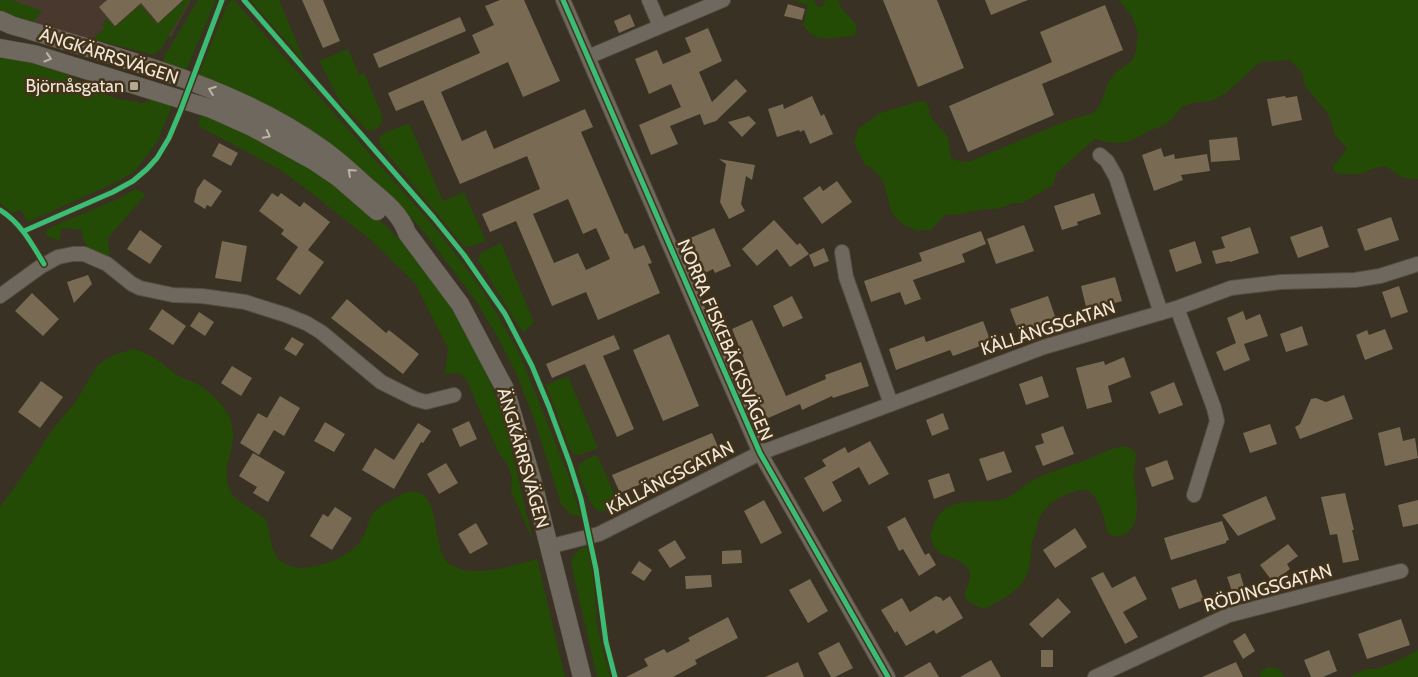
<svg xmlns="http://www.w3.org/2000/svg" width="1418" height="677" font-family="Cabin,sans-serif">
	<style>
		.education { fill: #49382e }
		.green { fill: #234b05 }
		.building { fill: #796b53; fill-rule: evenodd }
		.lines { fill: none; stroke-linecap: round; stroke-linejoin: round }
		.minor-casing { stroke: #554e41; stroke-width: 16 }
		.tertiary-casing { stroke: #554e41; stroke-width: 19 }
		.minor { stroke: #6f685e; stroke-width: 14 }
		.tertiary { stroke: #6f685e; stroke-width: 18 }
		.cycleway-casing { stroke: #42331a; stroke-width: 8 }
		.cycleway { stroke: #3abd76; stroke-width: 5 }
		.oneway { stroke: #bdb4a7 }
		.poi-dot { fill: #b1a799; stroke: #42331a; stroke-width: 2 }
		.labels { text-anchor: middle; stroke-width: 5; stroke-linejoin: round; paint-order: stroke }
		.street-label { font-size: 18px; fill: #f1e7d8; stroke: #42331a }
		.poi-label { font-size: 18px; fill: #f1e7d8; stroke: #42331a; text-anchor: end }
	</style>
	<rect width="100%" height="100%" fill="#393123"/>
	<path class="education" d="M4,0H191L171,37L159,31H123L98,41L59,31L22,19Z"/>
	<path class="green" d="M0,0H12L42,11L31,25L0,12Z
		M180,0H190L161,49L154,55L92,39L105,28L102,24L107,19L115,27L140,5L157,24L182,2Z
		M198,0H216L185,73L162,64L166,54Z
		M234,0L436,229L475,280L496,312L521,357L567,472L581,517L570,514L561,504L535,422L517,375L497,336L476,301L421,228L382,189L198,77L226,7L230,1Z
		M250,0H279L305,62Z
		M793,0H814L818,7L823,6L825,0H838L841,8L857,25L855,36C834,36 816,46 803,25L808,5Z
		M1119,0H1418V179L1404,178L1385,166L1372,169L1361,174H1338L1332,168L1347,149L1335,135L1331,120L1325,110L1305,86L1302,72L1289,60L1260,62L1227,92L1212,101L1196,102L1181,107C1172,121 1167,125 1151,130C1145,132 1140,137 1134,139C1121,145 1108,143 1095,139L1056,173L1053,185L1022,203H1013L997,209H983L961,214L945,215L932,229L917,231L902,224L892,213L883,181L875,171L865,165L854,143L858,129L880,113L913,103L924,101L930,109L929,115L948,137L951,158L962,162L971,161L1066,121L1093,113L1100,105L1109,81L1115,73L1133,60L1136,50L1138,33L1135,24L1132,16Z
		M348,49L359,75L364,73L383,117L380,126L375,130L368,131L342,105L319,61Z
		M0,57H17L65,72L80,81L94,84L109,96L119,99L144,103L152,98L173,103L158,141L136,170L119,181L28,222L21,210L12,213L0,203Z
		M203,111L272,142L351,195L385,225L415,255L438,286L485,367L506,426L533,541L511,491L512,477L507,463L499,454L466,379C458,372 455,371 445,375L448,348L415,283L371,240L305,188L279,169L202,128L198,124Z
		M409,123L443,201L464,192L486,241L469,247L464,246L379,144L380,136L387,132Z
		M135,189L146,194L108,238L110,258C94,250 82,250 82,230L62,228L59,241L45,235L47,229L122,197Z
		M501,243L534,322L523,333L478,260L481,253Z
		M133,349C154,354 161,364 179,376C185,380 193,381 199,385C216,396 233,413 233,434C233,455 219,474 232,494C239,503 257,512 266,519C269,529 271,547 276,556C283,566 299,569 310,567C331,563 345,558 360,542C366,534 367,523 372,515C377,507 386,503 394,499C398,497 402,493 407,492C446,486 428,551 451,565C473,579 514,565 537,559L565,677H0V507L26,471L50,433L76,401L97,366L113,355Z
		M568,376L598,448L579,455L573,454L570,449L546,385Z
		M1119,447H1128L1136,453C1136,461 1133,469 1134,477C1136,498 1145,532 1116,537L1108,533C1103,517 1098,483 1076,491C1062,495 1046,504 1040,517C1037,522 1037,528 1036,532C1034,536 1032,539 1032,543C1031,558 1031,571 1022,583C1013,595 997,602 985,609C947,597 976,587 969,571C962,556 943,560 934,547C933,544 932,539 930,535C934,524 937,513 948,507C965,498 986,504 1004,499C1014,496 1021,487 1030,482C1046,472 1066,468 1083,461C1096,456 1106,450 1119,447Z
		M597,455L620,506L604,511H597L590,502L578,472C578,460 588,459 597,455Z
		M585,546L588,548L594,583L597,626L610,677H597L571,563L574,554Z
		M1418,650V677H1350L1366,669H1376L1400,660Z
		M1268,667L1278,668L1285,677H1260L1261,671Z"/>
	<path class="building" d="M107,0H183L158,23L141,3L115,26L99,7Z
		M302,0H323L340,41L323,48Z
		M500,0H524L560,81L523,97L508,62L441,92L462,141L486,130L494,149L585,109L593,127L581,132L625,234L627,233L634,249L644,245L652,263L648,264L660,293L598,320L586,292L552,306L516,221L490,232L482,214L540,189L527,156L460,184L423,100L396,111L388,93L480,53L472,35L494,25L485,6ZM568,199L583,234L596,228L610,259L586,270L578,253L554,263L533,214Z
		M883,0H937L964,68L918,87Z
		M985,0H1028L991,15Z
		M788,4L805,9L802,20L784,16Z
		M1105,5L1123,50L1042,84L1054,115L968,152L949,106L1052,62L1040,32Z
		M630,14L635,26L619,33L614,21Z
		M460,17L466,31L379,68L373,54Z
		M708,28L722,61L699,72L712,102L736,79L747,91L716,121L704,125L700,114L670,126L678,144L651,155L639,125L681,107L671,84L649,94L635,59L657,50L663,64L691,52L685,38Z
		M812,96L821,116L824,114L833,134L810,144L804,130L800,132L799,130L777,137L768,109L783,104L784,109Z
		M1285,96L1286,98L1297,96L1302,120L1272,126L1267,99Z
		M749,116L756,123L742,137L728,122Z
		M1237,137L1240,160L1211,162L1209,140Z
		M219,143L238,153L231,166L212,156Z
		M1161,148L1164,157L1174,154L1175,159L1207,154L1210,171L1181,175L1183,180L1154,191L1142,155Z
		M719,159L755,165L752,180L746,176L741,204L745,211L729,219L720,202L726,164Z
		M204,179L222,191L211,207L207,205L205,209L194,202L197,189Z
		M837,181L852,202L822,224L803,198L820,186L823,191Z
		M272,193L278,197L281,193L300,207L304,202L330,222L308,250L324,262L300,295L276,279L298,247L281,234L284,230L259,211Z
		M1094,193L1101,214L1077,222L1078,225L1062,230L1054,206Z
		M1391,217L1399,240L1365,251L1357,229Z
		M774,220L797,245L800,243L809,254L790,267L777,249L757,266L742,249Z
		M1024,225L1034,251L996,264L987,239Z
		M1322,226L1329,247L1298,258L1290,237Z
		M1250,227L1259,253L1230,262L1229,261L1216,264L1212,251L1225,248L1221,237Z
		M714,228L731,266L715,273L713,269L705,273L690,238Z
		M140,230L162,246L150,264L127,249Z
		M981,231L986,244L962,254L965,262L913,280L921,299L905,305L900,292L871,302L864,281L922,261L919,253Z
		M222,241L247,246L241,282L215,278Z
		M1195,241L1202,263L1176,272L1169,250Z
		M824,248L829,261L814,267L809,255Z
		M88,275L92,284L74,303L67,282Z
		M1115,277L1122,301L1087,311L1081,286Z
		M1399,286L1408,312L1391,318L1382,292Z
		M32,293L59,319L43,336L15,311Z
		M792,296L803,318L783,327L773,306Z
		M1048,296L1056,319L1019,333L1010,309Z
		M347,299L386,333L389,330L419,354L403,374L331,318Z
		M162,309L186,326L173,345L149,329Z
		M1243,311L1246,320L1260,314L1268,336L1244,344L1250,360L1224,371L1216,352L1236,343L1227,318Z
		M199,312L214,322L205,336L190,326Z
		M752,320L786,396L826,379L825,375L861,362L869,386L833,398L832,396L802,410L800,404L766,419L748,376L750,374L732,329Z
		M983,321L991,342L953,356L950,350L896,370L889,349L924,336L926,342Z
		M1302,326L1308,345L1286,352L1280,334Z
		M1385,329L1393,349L1365,360L1356,335L1367,330L1369,335Z
		M669,334L699,406L663,421L633,350Z
		M614,335L620,349L603,356L634,429L617,437L585,364L552,378L546,364Z
		M292,337L304,344L296,356L284,349Z
		M1124,357L1131,377L1108,386L1112,402L1087,409L1076,368L1104,361L1105,365Z
		M232,366L252,378L241,396L221,383Z
		M1042,376L1049,397L1026,405L1019,384Z
		M41,381L63,397L40,428L18,412Z
		M1174,382L1183,405L1159,414L1150,392Z
		M1344,395L1353,419L1300,439L1295,427L1300,424L1311,399L1316,398L1326,402Z
		M280,396L300,408L284,436L274,430L259,455L240,443L258,413L267,418Z
		M943,413L949,429L932,436L926,420Z
		M469,421L477,439L460,447L452,429Z
		M325,422L345,434L334,452L314,441Z
		M418,423L431,431L423,443L421,442L394,489L362,470L375,448L394,460Z
		M1270,424L1277,444L1250,453L1243,433Z
		M1063,426L1074,454L1043,466L1035,446L1044,443L1041,434Z
		M1400,427L1403,441L1415,438L1418,458L1385,466L1378,433Z
		M712,433L720,451L620,493L612,475Z
		M870,441L889,474L869,485L859,467L832,482L842,501L823,512L804,478L826,466L822,460L845,447L848,453Z
		M1004,451L1012,472L987,481L979,459Z
		M253,453L285,472L268,502L253,493L257,487L239,476Z
		M1167,460L1174,479L1152,487L1145,468Z
		M446,463L458,483L439,494L427,474Z
		M949,473L955,491L934,499L928,480Z
		M1345,493L1354,530H1352L1359,560L1343,563L1337,534L1330,535L1321,497Z
		M1266,496L1276,519L1238,536L1222,515Z
		M764,500L782,533L761,544L744,511Z
		M1418,500V524L1403,527L1398,505Z
		M335,507L352,518L332,550L310,536L323,514L328,517Z
		M905,517L925,555L929,553L936,565L919,576L903,549L899,551L887,527Z
		M1222,521L1229,540L1226,541V543L1171,560L1164,538Z
		M476,523L488,544L470,554L458,534Z
		M1075,528L1087,547L1055,568L1043,550Z
		M675,540L686,558L670,568L658,550Z
		M1288,544L1298,556L1287,564L1290,569L1273,582L1260,565Z
		M741,550L742,563L722,564V551Z
		M639,561L652,570L644,581L631,573Z
		M1103,572L1112,588L1135,576L1147,599L1123,612L1138,637L1125,644L1091,578Z
		M1240,573L1245,590L1233,594L1227,577Z
		M711,575L712,587L686,589L685,576Z
		M810,579L828,611L808,623L789,590Z
		M1196,579L1204,600L1179,609L1171,588Z
		M936,596L941,598L943,601L950,596L963,618L936,634L934,630L906,646L897,631L895,633L881,610L902,598L910,612Z
		M1058,598L1071,612L1042,638L1029,624Z
		M728,617L738,638L695,660L697,664L673,677H626L648,666L644,659L664,649L667,653L690,641L688,638Z
		M1401,619L1410,645L1367,659L1358,634Z
		M1245,633L1255,651L1243,659L1233,641Z
		M839,642L853,668L835,677H831L818,653Z
		M1041,650H1053V667H1041Z
		M1329,650L1337,671L1323,677H1311L1304,660Z
		M991,660L1001,677H960Z
		M798,662L804,677H765Z
		M930,662L939,677H903Z
		M1236,662L1243,677H1202Z"/>
	<g class="lines">
		<g class="minor-casing">
			<path id="minor" d="M563,0L760,453L888,677
				M649,0L660,26
				M588,57L723,0
				M1100,155L1107,161L1116,177L1161,313
				M842,252L846,277L891,404
				M0,296L40,267L58,257L73,254H84L107,264L132,284L140,288L173,295L202,296L245,302L286,315L306,323L321,332L381,382L415,399L426,402L454,395
				M1177,308L1214,408L1217,421L1194,495
				M548,547L599,534L760,453L1044,347L1177,308L1231,288L1281,282L1355,280L1380,276L1418,264
				M1095,677L1229,615L1401,571"/>
		</g>
		<g class="tertiary-casing">
			<path id="tertiary" d="M0,20L11,25C114,56 234,85 321,148C337,159 351,172 365,185C381,199 400,212 407,233L460,304L505,389L533,483L582,677
				M0,48L34,54L212,109L252,127L314,161L339,178L377,211"/>
		</g>
		<use href="#minor" class="minor"/>
		<use href="#tertiary" class="tertiary"/>
		<g class="cycleway-casing">
			<path id="cycleway" d="M244,0L434,218L464,255L505,314L532,366L549,407L570,464L581,499L596,569L606,642L615,677
				M563,0L760,453L888,677
				M0,210C21,223 32,244 44,264
				M24,231L113,192L133,181L147,169L157,158L169,138L180,112L222,0"/>
		</g>
		<use href="#cycleway" class="cycleway"/>
	</g>
	<defs><path id="oneway-chevron" d="M-2-3.5L2.5 0L-2 3.5" fill="none" stroke-width="1.6" stroke-linecap="round" stroke-linejoin="round" transform="scale(1.25)"/></defs>
	<g class="oneway">
		<use href="#oneway-chevron" transform="translate(48 58) rotate(17)"/>
		<use href="#oneway-chevron" transform="translate(212 90) rotate(-160)"/>
		<use href="#oneway-chevron" transform="translate(267 135) rotate(27)"/>
		<use href="#oneway-chevron" transform="translate(351 172) rotate(-138)"/>
	</g>
	<rect class="poi-dot" x="129" y="81" width="10" height="10" rx="2.5"/>
	<g class="labels">
		<g class="street-label">
			<text transform="translate(109 56) rotate(18)" y="6">ÄNGKÄRRSVÄGEN</text>
			<text transform="translate(1048 328) rotate(-18)" y="6">KÄLLÄNGSGATAN</text>
			<text transform="translate(725 340) rotate(67)" y="6">NORRA FISKEBÄCKSVÄGEN</text>
			<text transform="translate(523 458) rotate(74)" y="6">ÄNGKÄRRSVÄGEN</text>
			<text transform="translate(670 478) rotate(-27)" y="6">KÄLLÄNGSGATAN</text>
			<text transform="translate(1268 588) rotate(-16)" y="6">RÖDINGSGATAN</text>
		</g>
		<g class="poi-label">
			<text x="124" y="92">Björnåsgatan</text>
		</g>
	</g>
</svg>
